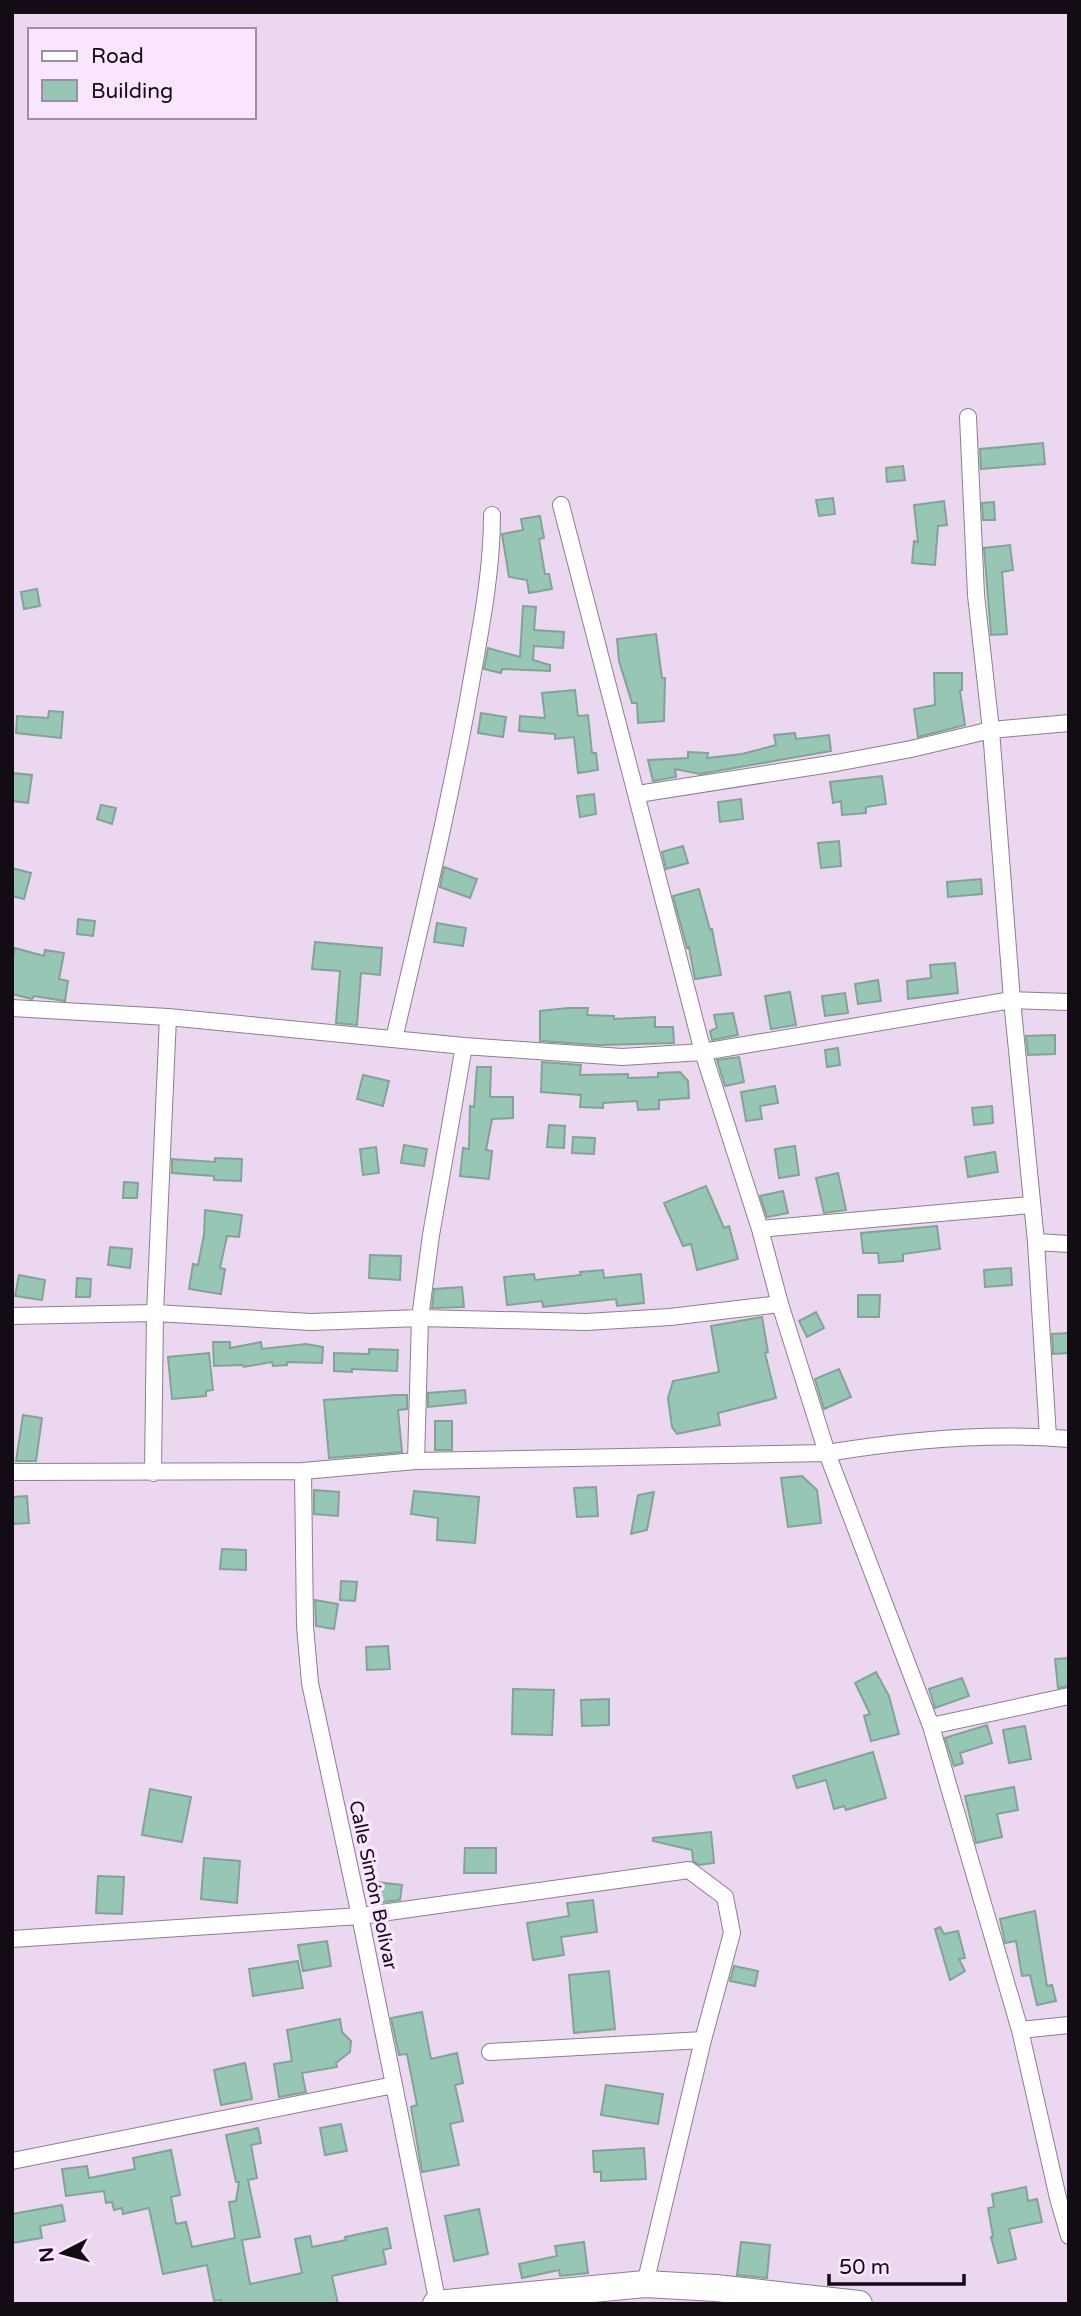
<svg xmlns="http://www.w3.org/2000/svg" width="1081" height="2316" font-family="'Varela Round',sans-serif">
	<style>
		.building { fill: #97c6b4; stroke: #83a397; stroke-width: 2 }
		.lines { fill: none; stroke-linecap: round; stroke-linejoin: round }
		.minor-casing { stroke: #8e7d93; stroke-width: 18 }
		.primary-casing { stroke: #8e7d93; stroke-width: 28 }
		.minor { stroke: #fff; stroke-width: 16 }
		.primary { stroke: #fff; stroke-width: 26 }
		.labels { text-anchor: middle; stroke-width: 7; stroke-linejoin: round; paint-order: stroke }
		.street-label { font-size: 19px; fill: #130c14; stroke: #f9e5fe }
	</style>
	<rect width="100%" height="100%" fill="#ebd8f0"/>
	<path class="building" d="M1043,443L1045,464L981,469L980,449Z
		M903,466L905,480L887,482L886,468Z
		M833,498L835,514L819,516L816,500Z
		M944,501L947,525L938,526L935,565L912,563L914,541L918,542L914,505Z
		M994,502L995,520H983L982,503Z
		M540,516L544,538L539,539L545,574H549L552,589L529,593L527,580L509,577L502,534L523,530L521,519Z
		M1010,545L1013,570L1002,572L1007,634L991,635L984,548Z
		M37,589L40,606L24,609L21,592Z
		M523,606L536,607L534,630L564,632L563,648L534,646L533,660L550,665V671L502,669L501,673L484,669L488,648L520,657Z
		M656,634L662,678H665L664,721L638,723L637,703H632L619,661L617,639Z
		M934,673H962V690L960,691L965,725L918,737L914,709L935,705Z
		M575,690L578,716L588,715L592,753H596L598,770L578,773L574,737L555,739V734L519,731L520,716L545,718L542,693Z
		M49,711L63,712L61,738L16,733L17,716L48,718Z
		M481,713L506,717L503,737L478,733Z
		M795,733L796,739L829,735L831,751L700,774L675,769L676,777L653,781L648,760L688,758V752L708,753L707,758L742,754L776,745L774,735Z
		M12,773L32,775L28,803L12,801Z
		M882,776L886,804L866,807V813L842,815L841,801L833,803L830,782Z
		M594,794L596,814L580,817L577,796Z
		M741,799L743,819L720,822L718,802Z
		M101,805L116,808L112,824L97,819Z
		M839,841L841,866L821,868L818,843Z
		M683,846L688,863L666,869L662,852Z
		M444,867L477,879L470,898L440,887Z
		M12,868L31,873L24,899L12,896Z
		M981,879L982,894L948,897L947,882Z
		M699,889L710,930L712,929L721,975L695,979L689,947L687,948L673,896Z
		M78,919L95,921L93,936L77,934Z
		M437,923L466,928L463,946L434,942Z
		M315,942L382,948L380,975L361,973L357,1025L336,1023L340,971L312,969Z
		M15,948L44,956L45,950L64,953L59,979L68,981L65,1001L34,996L32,999L12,994V961Z
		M955,963L958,993L908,999L907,981L931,978L930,965Z
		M878,980L881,1001L858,1004L855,984Z
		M790,992L796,1025L771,1029L765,996Z
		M845,993L848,1013L825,1016L822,996Z
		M568,1008H588L587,1015L614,1016V1019L655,1017V1027H673L674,1043L599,1045L540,1041V1011Z
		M733,1013L738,1035L712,1040L710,1031L717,1028L714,1015Z
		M1055,1035V1054L1028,1055L1026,1036Z
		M838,1048L840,1065L827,1067L825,1050Z
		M739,1057L744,1082L725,1086L717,1060Z
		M542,1062L581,1065L580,1075L628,1074V1078L658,1077V1073L680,1072L688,1081L689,1098L659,1100V1109L638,1110L637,1101L603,1103V1108L580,1107L581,1095L541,1092Z
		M477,1067H491L490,1097H513V1118L492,1119L486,1150L492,1151L489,1179L460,1176L463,1148L469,1149L470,1106L474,1107Z
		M363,1075L389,1081L383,1106L357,1099Z
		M775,1086L778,1103L760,1106L762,1119L746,1121L741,1092Z
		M992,1106L993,1123L974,1125L972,1108Z
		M549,1125L565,1126L564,1148L547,1147Z
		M573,1137L595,1138L594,1154L572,1153Z
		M404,1145L427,1149L424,1166L401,1163Z
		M795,1146L799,1175L779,1178L775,1149Z
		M376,1147L379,1173L363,1175L360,1149Z
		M995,1152L998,1172L968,1177L965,1157Z
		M215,1158L242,1159L241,1181L214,1180V1176L172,1173V1159L215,1162Z
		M838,1173L846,1210L824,1213L816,1178Z
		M124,1182L138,1183L137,1198H123Z
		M706,1186L724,1228L729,1226L738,1259L697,1270L691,1244L683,1246L664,1203Z
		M783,1191L788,1213L767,1217L760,1196Z
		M205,1210L242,1215L239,1237L227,1236L220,1268L225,1269L221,1294L189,1289L193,1264L198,1265L204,1235Z
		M937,1226L940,1249L903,1254V1261L879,1263L878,1253H863L861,1233Z
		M110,1247L132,1249L130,1268L108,1265Z
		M370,1255L401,1256L400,1280L369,1278Z
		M1011,1268L1012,1285L985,1287L984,1270Z
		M603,1270L604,1278L641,1274L644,1303L617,1306L616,1299L543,1307L542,1301L507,1305L504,1277L534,1274L535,1280L581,1275L580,1272Z
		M19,1275L45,1280L42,1300L15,1296Z
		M77,1278L91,1279L90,1297H76Z
		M462,1287L464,1307L432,1308L434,1289Z
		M858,1295H880L879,1317H858Z
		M816,1312L824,1328L807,1337L799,1321Z
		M762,1317L768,1352L765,1353L776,1398L718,1413L720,1425L677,1434L672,1427L668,1398L673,1381L719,1372L711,1326Z
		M1069,1333V1353L1053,1354L1052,1334Z
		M213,1342H230V1348L261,1342L262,1349L306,1344L323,1347L322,1363L287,1362V1365L273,1366L272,1362L244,1367L243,1365L214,1366Z
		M369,1349L398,1350L397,1371L352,1369V1372L334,1371V1353L369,1354Z
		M209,1353L213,1390L206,1391V1396L172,1399L168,1357Z
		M839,1369L851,1397L824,1409L815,1379Z
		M465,1390L466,1403L428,1407V1393Z
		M396,1395H407V1409L398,1410L402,1452L329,1458L324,1400Z
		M23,1415L42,1418L36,1461H16Z
		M435,1421H452V1450H435Z
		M802,1476L817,1490L821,1523L788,1527L781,1478Z
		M596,1487L598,1516L577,1517L574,1488Z
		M314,1490L339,1492L338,1516L314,1514Z
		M414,1491L479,1497L475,1543L437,1540L438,1518L411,1514Z
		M654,1492L647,1530L631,1534L638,1495Z
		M27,1496L29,1523L12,1524V1497Z
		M222,1549L246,1550V1570L220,1569Z
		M341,1581L357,1582L355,1601L340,1600Z
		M315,1600L338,1604L334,1629L316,1626Z
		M388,1646L390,1669L367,1670L366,1647Z
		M1069,1658V1686L1058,1688L1055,1659Z
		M876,1672L889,1696L899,1734L871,1741L864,1716L870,1714L855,1683Z
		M962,1678L969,1696L935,1708L929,1689Z
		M513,1689L554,1690L552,1735L512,1734Z
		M609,1699V1725L582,1726L581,1700Z
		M987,1725L992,1743L960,1753L963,1763L954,1766L945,1738Z
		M1025,1726L1031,1759L1009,1763L1003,1730Z
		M873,1752L886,1798L846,1810L844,1806L834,1809L826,1780L797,1788L793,1776Z
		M1014,1787L1018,1810L997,1814L1002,1837L976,1843L965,1796Z
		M150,1789L191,1797L182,1842L142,1835Z
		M711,1832L714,1863L699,1865L693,1861L692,1850L653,1841V1838Z
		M465,1848H496V1873H464Z
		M204,1858L240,1861L237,1903L201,1899Z
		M98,1876L124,1877L122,1914L96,1913Z
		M376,1882L402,1885L400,1900L374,1903Z
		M593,1900L597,1932L561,1937L564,1955L533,1960L527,1923L569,1916L567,1903Z
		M1035,1911L1047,1986L1052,1985L1056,2001L1037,2005L1030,1975L1022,1976L1016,1941L1005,1943L1000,1919Z
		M940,1927L944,1934L958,1931L965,1958L959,1959L965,1971L950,1980L935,1929Z
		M327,1941L331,1966L303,1971L298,1945Z
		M298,1961L303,1988L253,1996L249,1969Z
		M734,1966L758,1971L755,1986L730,1981Z
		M609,1971L615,2029L574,2033L569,1975Z
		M422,2012L431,2059L457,2053L463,2083L455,2085L463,2121L450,2124L459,2165L422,2172L411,2107L417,2105L407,2054L399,2055L391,2018Z
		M340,2019L342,2032L351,2041L350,2052L336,2063L337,2067L302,2073L306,2092L279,2097L274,2064L292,2061L287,2030Z
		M245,2063L252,2099L221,2105L214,2070Z
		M606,2085L663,2094L658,2124L601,2115Z
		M341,2124L347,2151L325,2155L320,2128Z
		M258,2128L261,2143L251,2145L257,2178L248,2180L260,2237L242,2240L250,2284L302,2273L295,2239L310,2236L312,2247L346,2240L345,2237L387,2228L391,2248L383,2250L386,2264L332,2276L338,2304H222L221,2300L214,2301L207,2265L163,2274L149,2208L123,2214L122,2208L114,2210L112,2202L106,2203L104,2191L66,2196L62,2169L87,2166L89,2178L135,2169L133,2158L171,2150L180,2195L171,2197L176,2224L186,2222L192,2247L235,2238L229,2202L236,2201L239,2182H236L226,2135Z
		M644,2148L646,2179L601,2181V2172H594L593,2151Z
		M1026,2187L1028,2201L1037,2199L1042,2222L1009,2229L1016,2259L998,2263L991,2237L993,2236L988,2208L994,2207L992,2194Z
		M62,2205L65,2221L40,2226L42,2238L12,2243V2214Z
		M479,2209L488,2254L454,2261L445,2216Z
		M584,2242L588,2273L560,2276L559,2270L522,2278L519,2264L557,2256L555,2246Z
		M741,2242L770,2245L767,2278L737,2275Z"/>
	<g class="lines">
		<g class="minor-casing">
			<path id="minor" d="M968,417L976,595L991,730L1012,1000L1036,1242L1048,1437
				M561,505L703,1052L760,1229L780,1304L827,1453L931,1726L1020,2030L1058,2198L1069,2236
				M638,794L836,763L911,749L991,730L1069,723
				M12,1008L168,1017L464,1046L622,1057L703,1052L1012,1000L1069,1002
				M394,1039C421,923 449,807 470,689C480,632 492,574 492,515
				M760,1229L1031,1205
				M1036,1242L1069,1244
				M12,1316L155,1313L311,1322L420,1318L586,1322L670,1317L780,1304
				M416,1461L420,1318L431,1235L464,1046
				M303,1471L305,1626L310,1683L360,1916L438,2304
				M12,1472L303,1471L416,1461L827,1453C906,1440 989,1432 1069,1439
				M153,1473L155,1313L168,1017
				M931,1726L1069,1696
				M12,1939L360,1916L689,1870L725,1897L732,1933L703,2040L645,2284
				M1020,2030L1069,2025
				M490,2052L703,2040
				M12,2161L394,2085"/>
		</g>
		<g class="primary-casing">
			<path id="primary" d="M436,2304L645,2284L716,2288L859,2304"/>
		</g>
		<use href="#minor" class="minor"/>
		<use href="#primary" class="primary"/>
	</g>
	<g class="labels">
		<g class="street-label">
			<text transform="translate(374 1885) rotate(78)" y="7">Calle Simón Bolívar</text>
		</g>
	</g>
	<rect width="1081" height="2316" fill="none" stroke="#130c14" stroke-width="28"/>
	<rect x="28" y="28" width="228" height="91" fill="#f9e5fe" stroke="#9d8ea0" stroke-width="2"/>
	<rect x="42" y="51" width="35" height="10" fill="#ffffff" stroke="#9d8ea0" stroke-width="2"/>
	<text x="91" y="63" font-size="21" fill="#130c14">Road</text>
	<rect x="42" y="80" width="35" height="21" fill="#97c6b4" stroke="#9d8ea0" stroke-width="2"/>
	<text x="91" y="98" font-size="21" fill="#130c14">Building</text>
	<g transform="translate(63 2253) rotate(264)" stroke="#f9e5fe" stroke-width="5" paint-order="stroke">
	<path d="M0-5L12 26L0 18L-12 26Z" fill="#130c14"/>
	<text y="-10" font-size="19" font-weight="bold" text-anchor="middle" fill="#130c14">N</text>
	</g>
	<path d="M829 2274v10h135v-10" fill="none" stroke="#130c14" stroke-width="3.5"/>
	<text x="839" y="2274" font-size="21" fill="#130c14" stroke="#f9e5fe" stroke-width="5" paint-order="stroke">50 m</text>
</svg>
